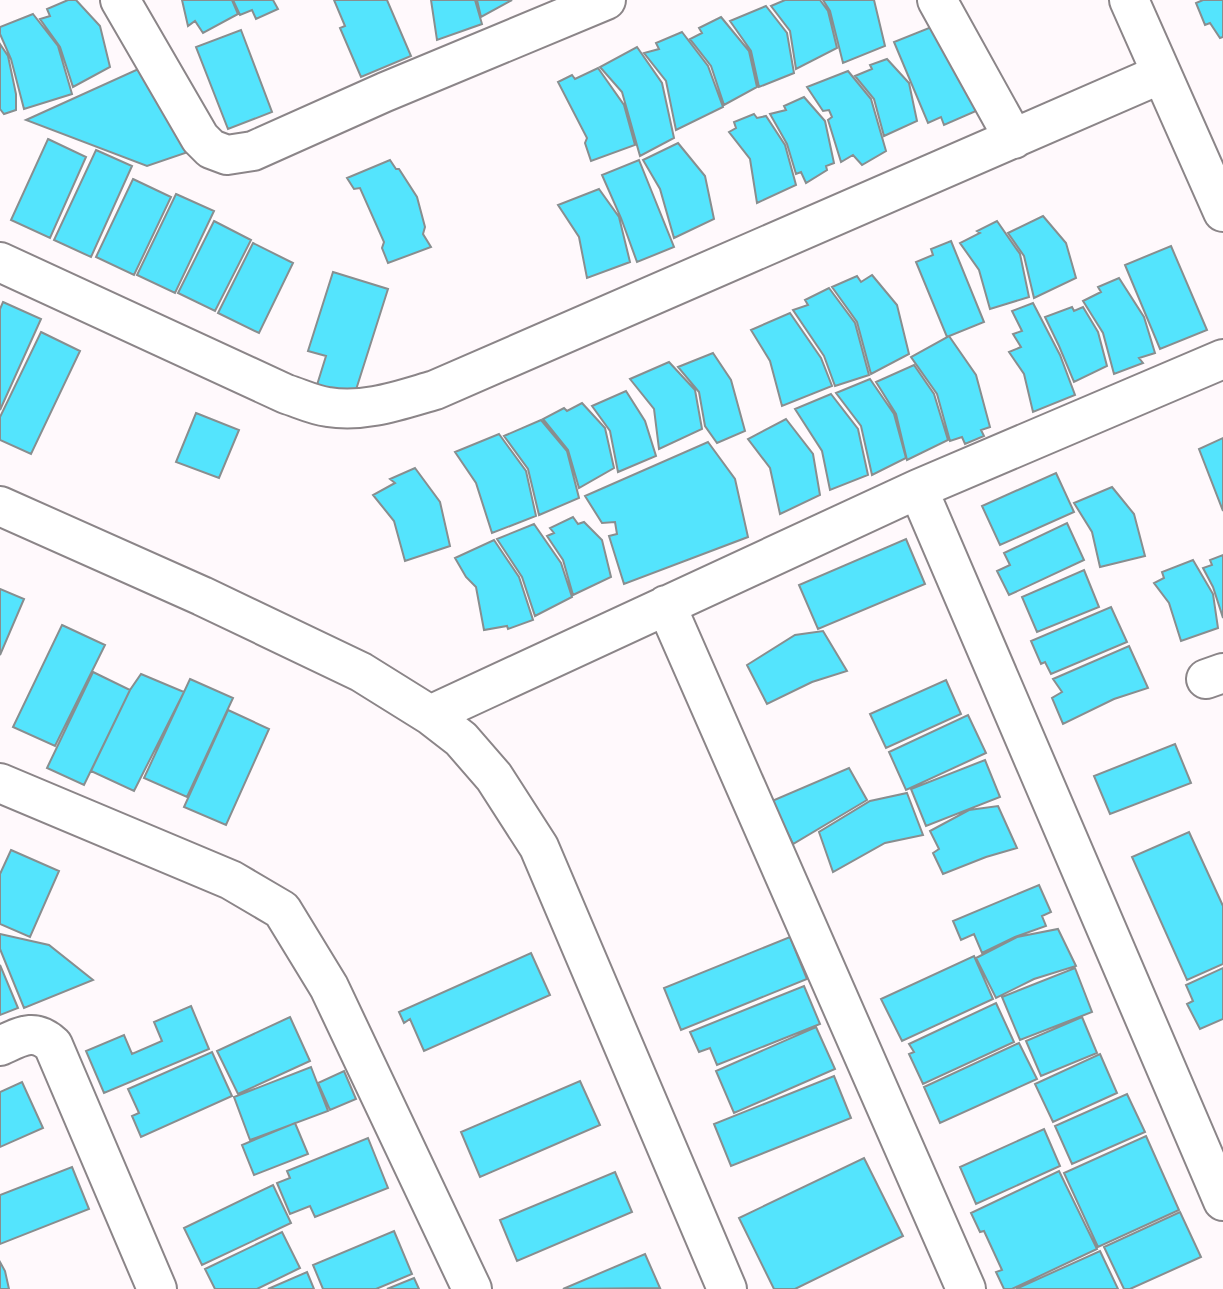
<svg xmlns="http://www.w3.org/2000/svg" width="1223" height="1289" font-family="Cabin,sans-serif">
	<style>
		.building { fill: #54e4fd; stroke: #888e8f; stroke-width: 2 }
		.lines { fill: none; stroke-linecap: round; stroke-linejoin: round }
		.minor-casing { stroke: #8b8588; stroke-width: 42 }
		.minor { stroke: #fff; stroke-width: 38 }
	</style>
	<rect width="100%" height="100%" fill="#fff9fc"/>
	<path class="building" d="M68,0H76L100,26L110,67L73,87L60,47L40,19L50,16L47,9Z
		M182,0H232L238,14L203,33L195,21L188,26Z
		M233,0H273L278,9L256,19L252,10L240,15Z
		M334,0H387L411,56L361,77L340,28L345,26Z
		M431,0H475L482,24L437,40Z
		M477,0H512L481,17Z
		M785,0H820L828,11L837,48L796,69L790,31L771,6Z
		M823,0H874L885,46L843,63L830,11Z
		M1203,0H1223V37L1220,38L1210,23L1205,25L1196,3Z
		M766,6L787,33L794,73L759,87L751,51L730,21Z
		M33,14L58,46L72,94L24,109L11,59L0,34V27Z
		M721,17L749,51L757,87L724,105L711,66L690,39L702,33L699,28Z
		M939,24L976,111L944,125L941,117L928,123L894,42Z
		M241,30L272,112L228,129L196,47Z
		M682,32L708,66L723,107L676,130L666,81L644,53L659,49L656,43Z
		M0,44L8,56L16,94V110L4,114L0,109Z
		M637,47L662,83L674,138L640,156L622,92L600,67Z
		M887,59L909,83L917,121L884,136L874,99L855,76L872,69L870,65Z
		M145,66L194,150L147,166L26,120Z
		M598,68L624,105L635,145L591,161L585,143L587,138L558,82L572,75L575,79Z
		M848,71L871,99L886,151L862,165L853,155L841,162L828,120L832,117L829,110L823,111L807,87Z
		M804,97L825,121L834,163L826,166L827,170L806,183L801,172L796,174L787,144L770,114L786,110L784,106Z
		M754,114L757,118L766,116L785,145L796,185L757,203L750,159L729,132L736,128L734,122Z
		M48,139L86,157L50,238L11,220Z
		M678,143L705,176L714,219L674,238L660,189L643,160Z
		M96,150L132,166L91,257L54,240Z
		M390,160L396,169H399L417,197L425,227L423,234L431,247L388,263L382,248L384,242L360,188L354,189L347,178Z
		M639,160L674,247L637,262L621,218L602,175Z
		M133,179L171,197L134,275L96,257Z
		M599,189L619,217L630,262L587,278L579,237L558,205Z
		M176,194L214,211L175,293L137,275Z
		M1043,216L1066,243L1076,278L1034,298L1024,256L1008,233Z
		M214,221L251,240L215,311L178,293Z
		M997,221L1020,254L1029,297L990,309L979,270L960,243L980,233L977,231Z
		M951,241L984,322L947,337L916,262L933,255L931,249Z
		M253,243L293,263L259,333L218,313Z
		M1171,246L1207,330L1160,349L1125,265Z
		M333,272L388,289L354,396L317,385L326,356L308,351Z
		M872,275L897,305L909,354L871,374L857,322L832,287L857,276L861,282Z
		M1119,278L1144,317L1155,353L1139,358L1143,363L1114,374L1103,333L1083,301L1101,292L1098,287Z
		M829,288L855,323L869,375L835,386L824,356L793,310L808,305L805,300Z
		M3,302L41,319L0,410V309Z
		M1033,303L1060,355L1075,395L1033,412L1024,374L1009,352L1021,347L1013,334L1022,331L1012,311Z
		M1072,307L1074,311L1083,307L1098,332L1107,366L1074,382L1059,346L1045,317Z
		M790,313L821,358L832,386L782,406L770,361L751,330Z
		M41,332L80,351L31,454L0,440V417Z
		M949,336L976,375L990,427L981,430L984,436L965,444L962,437L950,441L937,394L911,357Z
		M713,353L731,380L745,431L717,443L705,426L699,392L678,367Z
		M669,362L695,390L702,429L659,449L654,409L630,379Z
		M914,365L934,394L948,440L907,460L896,414L876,382Z
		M870,379L894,414L906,458L872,475L861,426L836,393Z
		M626,391L645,421L656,456L618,472L610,431L592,406Z
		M831,394L858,429L868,475L830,490L822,451L795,409Z
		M582,403L605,428L614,468L579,488L568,450L543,419L564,408L567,411Z
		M196,413L239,430L219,478L176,462Z
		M786,419L813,454L820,495L780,514L770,468L748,439Z
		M541,420L567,451L579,498L539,515L528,469L504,436Z
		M499,434L526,471L536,516L492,533L476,483L455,452Z
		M1223,438V511L1199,449Z
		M708,442L735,479L748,537L624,584L609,536L617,534L615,522L602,523L585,496Z
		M415,468L440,502L450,546L405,561L394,521L373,495L395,483L390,479Z
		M1056,473L1074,512L1000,545L982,506Z
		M1112,487L1134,514L1145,556L1100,567L1092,532L1074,503Z
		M573,517L578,524L584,522L602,540L611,577L573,595L563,560L547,536L554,533L550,528Z
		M1067,523L1084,560L1009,595L997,571L1010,565L1004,553Z
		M534,524L561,563L572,597L535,616L522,577L497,539Z
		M906,539L925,584L818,629L799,585Z
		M494,540L519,577L533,620L508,629L507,626L484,630L476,587L466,577L455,558Z
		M1223,555V618L1213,587L1203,568L1212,565L1210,560Z
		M1193,560L1213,594L1218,628L1181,641L1169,603L1154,583L1164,578L1162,572Z
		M1084,570L1099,607L1037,632L1022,597Z
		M0,589L24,599L0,655Z
		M1111,607L1127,642L1051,674L1045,662L1041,664L1031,641Z
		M62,625L105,645L55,746L13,727Z
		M823,631L847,671L812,682L767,704L747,665L795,635Z
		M1129,646L1148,688L1114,699L1063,724L1052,698L1062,692L1053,679Z
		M93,672L130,690L84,785L47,768Z
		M141,674L184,692L134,791L91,771L130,690Z
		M190,679L233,698L187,797L144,778Z
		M946,680L961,714L886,748L870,714Z
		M228,710L269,729L226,825L184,807Z
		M968,715L986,753L906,790L889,752Z
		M1175,744L1191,783L1110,814L1094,776Z
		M985,760L1000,797L926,826L911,789Z
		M849,768L867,800L793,844L772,801Z
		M907,793L923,835L885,843L833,872L819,832L870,801Z
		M998,806L1017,848L986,857L943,874L933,853L939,849L930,831L969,810Z
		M1189,832L1223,906V964L1187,980L1132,857Z
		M11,850L59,871L30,937L0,924V874Z
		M1039,885L1051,912L1042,916L1046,926L1015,937L982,953L974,934L961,940L953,921Z
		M1058,929L1076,966L1034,979L996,998L976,958L1017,937Z
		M0,934L49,945L93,980L24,1008L0,949Z
		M790,937L807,979L681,1030L664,988Z
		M531,953L550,995L424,1051L410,1019L404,1023L399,1012Z
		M974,956L993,999L902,1041L881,999Z
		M0,965L18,1008L0,1015Z
		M1075,968L1092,1012L1020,1040L1002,997Z
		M1223,968V1019L1200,1029L1187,1004L1193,1001L1186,985Z
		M804,986L820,1024L717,1065L710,1048L699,1052L690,1032Z
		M996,1003L1014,1042L923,1084L909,1054L914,1052L909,1044Z
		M191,1006L209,1049L104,1093L86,1051L124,1035L132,1054L162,1041L154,1022Z
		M290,1017L310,1061L238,1094L217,1051Z
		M1082,1017L1097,1053L1041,1076L1026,1041Z
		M816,1027L835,1069L734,1113L716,1071Z
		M1019,1043L1037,1079L940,1123L924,1087Z
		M212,1052L232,1096L141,1137L132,1116L139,1113L128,1089Z
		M1100,1054L1117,1093L1053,1122L1035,1084Z
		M311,1067L328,1111L250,1140L234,1097Z
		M344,1071L356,1099L330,1110L318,1083Z
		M834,1076L851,1118L731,1166L714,1124Z
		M580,1081L600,1125L480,1177L461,1132Z
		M22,1082L43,1128L0,1147V1092Z
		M1127,1094L1145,1132L1072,1164L1055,1126Z
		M295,1123L308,1154L254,1175L242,1145Z
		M1044,1129L1060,1166L976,1204L960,1167Z
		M1146,1136L1179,1210L1098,1247L1064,1173Z
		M368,1138L388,1188L315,1217L310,1206L290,1214L277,1183L290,1178L287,1171Z
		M864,1158L903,1236L795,1289H774L739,1218Z
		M72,1167L89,1209L0,1244V1195Z
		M1059,1171L1097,1249L1012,1289H1004L996,1272L1002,1270L984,1231L980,1232L971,1213Z
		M615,1172L632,1212L517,1261L500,1220Z
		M273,1185L291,1223L202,1265L184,1228Z
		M1180,1212L1201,1257L1130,1289H1124L1104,1247Z
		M394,1231L412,1274L376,1289H323L313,1265Z
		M282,1232L300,1268L257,1289H215L205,1269Z
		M1100,1251L1118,1289H1016Z
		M645,1254L660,1288L563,1289Z
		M0,1262L5,1271L9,1289H0Z
		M307,1272L314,1289H268Z
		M414,1278L419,1289H387Z"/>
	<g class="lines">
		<g class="minor-casing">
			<path id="minor" d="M120,0L200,138L211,149L227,155L253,151L385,92L606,0
				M937,0L1014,139
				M1129,0L1223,212
				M0,262L286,394C299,398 313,405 328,407C365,413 400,400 435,390L1161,74
				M918,489L1223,1201
				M0,506L202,596L361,672L430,715L461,739L494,777L539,847L727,1289
				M666,605L966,1289
				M1206,679L1223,673
				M430,715L918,489L1223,359
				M0,783L231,880L282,910L329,987L472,1289
				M0,1046C20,1037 34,1027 53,1045L157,1289"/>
		</g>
		<use href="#minor" class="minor"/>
	</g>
</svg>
